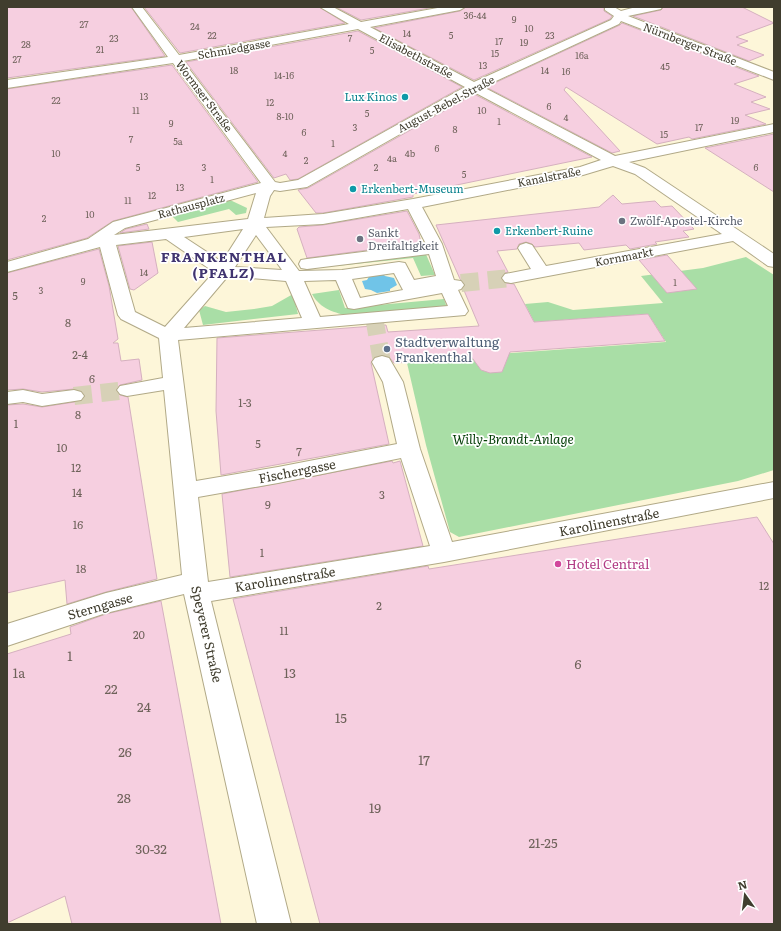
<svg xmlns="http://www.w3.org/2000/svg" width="781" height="931" font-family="Literata,serif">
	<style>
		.green { fill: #a9dea6 }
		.water { fill: #70c4e8 }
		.building { fill: #f6cfe0; stroke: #d5b0bf }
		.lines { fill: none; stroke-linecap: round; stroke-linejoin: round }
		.minor-tunnel { stroke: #d7d1b7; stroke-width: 18; stroke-dasharray: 18 9; stroke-linecap: butt }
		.minor-casing { stroke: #b1a987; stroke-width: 2 }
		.minor { fill: #fff; fill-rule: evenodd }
		.culture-dot { fill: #0f9aa8; stroke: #fff; stroke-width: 1.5 }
		.worship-dot { fill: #6b7280; stroke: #fff; stroke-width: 1.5 }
		.service-dot { fill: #5c6f8a; stroke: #fff; stroke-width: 1.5 }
		.hotel-dot { fill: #d1479c; stroke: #fff; stroke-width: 1.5 }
		.labels { text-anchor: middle; stroke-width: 3.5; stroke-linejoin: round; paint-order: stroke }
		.far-number-label { font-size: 9px; fill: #6e625a }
		.far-street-label { font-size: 11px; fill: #403d2e; stroke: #fff }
		.far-culture-label { font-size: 11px; fill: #0d838f; stroke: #fff; text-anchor: start }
		.far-worship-label { font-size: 11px; fill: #5b616d; stroke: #fff; text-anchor: start }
		.number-label { font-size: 11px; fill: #6e625a }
		.service-label { font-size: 13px; fill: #4e5e75; stroke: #fff; text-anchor: start }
		.park-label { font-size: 13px; font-style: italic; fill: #033e06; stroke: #fff }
		.street-label { font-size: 13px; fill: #403d2e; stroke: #fff }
		.hotel-label { font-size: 13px; fill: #b23c85; stroke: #fff; text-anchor: start }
		.near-number-label { font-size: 13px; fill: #6e625a }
		.far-district-label { font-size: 14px; font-weight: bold; letter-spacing: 1px; fill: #403470; stroke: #fff }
	</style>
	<rect width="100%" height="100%" fill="#fdf6d9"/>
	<path class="green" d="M230,200L247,208L246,213L236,215L229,209L178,222L172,216Z
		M425,252L435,275L421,276L413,258L336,266L335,262Z
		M746,257L774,275V470L738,481L459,537L450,532L426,445L407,363L413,362V360L666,342L648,314L534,322L525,304L548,302L573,310L663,303L641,276L703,268Z
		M339,290L345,308L444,299L447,308L350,316C335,313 320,309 312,294Z
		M293,294L298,314L203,325L199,310L205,306L226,312L254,309L272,306Z"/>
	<path class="water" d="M383,274L385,276L394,278L397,285L390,289V291L377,293L371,290L365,289L362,281L367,280L370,275Z"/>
	<path class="building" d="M7,7H131L165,56L7,78Z
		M144,7H319L345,23L180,53Z
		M336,7H435L361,20Z
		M466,7H604V11L612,16L610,19L474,80L374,28L460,11Z
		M663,7H742L774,23L736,37L748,41L737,45L764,55L749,61L633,16L661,10Z
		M622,23L759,76L734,84L766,97L751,102L770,109L745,115L766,124L692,139L689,137L657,144L566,87L564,90L620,151L612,153L486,87L620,25Z
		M358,31L462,87L298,179L290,180L286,174L274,178L186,62Z
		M172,65L258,182L113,221L87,238L7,260V89Z
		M474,94L592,157L413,194V197L323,213H316L298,190L308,188Z
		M774,134V192L705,148Z
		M613,195L622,204L655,201L661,207L672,206L694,229L683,231L689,237L655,242L657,244L630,249L626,245L584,250L579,243L535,247L532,244L526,242L519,244L517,249L497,251L508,272L504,273L501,279L505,283L514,284L534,322L648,314L665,341L510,352L502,372L490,373L481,370L470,355L412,360L413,362L394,363L389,357L382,355L375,357L371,363L389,444L221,475L216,411L217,338L386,325L388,332L479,326L463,288L465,284L460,279L436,225L599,207Z
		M407,211L419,234L421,243L307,258L297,229L299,227L323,225Z
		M147,224L149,229L120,233L126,229Z
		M152,242L158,273L134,290L130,289L118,246Z
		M99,249L109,286L118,339L113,343H118L121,361L139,359L142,380L120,385L116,390L120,395L128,397L157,579L106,592L67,604L65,580L7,593V405L23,404L42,407L81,401L86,396L81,391L74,389L42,392L23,389L7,390V273Z
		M667,255L697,289L667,293L639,260Z
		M392,461L393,463L400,461L423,546L230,577L222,494Z
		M757,517L774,544V924H320L233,599L428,566L429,569Z
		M161,601L221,924H72L65,896L7,923V654L71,634L70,627L106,614Z"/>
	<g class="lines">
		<path class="minor-tunnel" d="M461,283L511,278
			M374,317L382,362
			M74,396L127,390"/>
		<g class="minor-casing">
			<path id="minor" d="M132,7H142L179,55L349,24L320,7H333L361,22L443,7H465L460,10L370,27L474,82L611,20L614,16L605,10V7H614L621,11L636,7H662L661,9L628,16L774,72V80L621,21L619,24L483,87L615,156L774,124V132L629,162L645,168L774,254V267L768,266L733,241L511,283L505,282L502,278L505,274L531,269L518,248L520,245L526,243L532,245L546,266L722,234L635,174L613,166L583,175L422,207L442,244L454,280L461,281L464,285L461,289L458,290L468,311L465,315L178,340L196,481L278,467L397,444L383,382L372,362L375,358L382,356L389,358L403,382L420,449L452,542L774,482V498L444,562L211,601L291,924H257L184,594L106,613L7,646V624L106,593L182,575L164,390L127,396L120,394L117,390L120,386L163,378L159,338L121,319L118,315L100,247L7,272V262L88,239L113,222L261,183L173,63L7,88V80L168,57ZM358,29L465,87L298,180L280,183L275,182L183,61ZM474,92L601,160L580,167L413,199L323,214L264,218L270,196L274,190L280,191L307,187ZM256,193L248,219L114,235L125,228ZM408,209L426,244L307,259L301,260L299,264L301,268L307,269L429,254L436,276L414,280L405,263L399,262L342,270L299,271L266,227L323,224ZM243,229L222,262L184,237ZM256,235L280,267L282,270L235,267ZM166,239L214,272L165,327L135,312L116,245ZM394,273L403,290L360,298L352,279ZM228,276L286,281L302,318L184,328ZM336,280L348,308L354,309L442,293L448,306L320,317L304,281ZM401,458L430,546L208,582L198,497L278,483Z
				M23,390L42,394L74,390L81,392L84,396L81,400L42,406L23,402L7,404V392Z"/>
		</g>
		<use href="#minor" class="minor"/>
	</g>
	<g class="culture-dot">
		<circle cx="405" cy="97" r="4"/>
		<circle cx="353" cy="189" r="4"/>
		<circle cx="497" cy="231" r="4"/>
	</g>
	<g class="worship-dot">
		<circle cx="622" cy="221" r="4"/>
		<circle cx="360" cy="239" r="4"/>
	</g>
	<circle class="service-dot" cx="387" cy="349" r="4"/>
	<circle class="hotel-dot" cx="558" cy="564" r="4"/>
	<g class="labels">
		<g class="far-number-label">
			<text x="475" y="19">36-44</text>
			<text x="514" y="23">9</text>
			<text x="84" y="28">27</text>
			<text x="195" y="30">24</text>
			<text x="529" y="32">10</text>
			<text x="407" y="37">14</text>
			<text x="212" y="39">22</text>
			<text x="451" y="39">5</text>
			<text x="550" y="39">23</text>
			<text x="114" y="42">23</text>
			<text x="350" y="42">7</text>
			<text x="499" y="45">17</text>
			<text x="524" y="46">19</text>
			<text x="26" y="48">28</text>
			<text x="100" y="53">21</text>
			<text x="372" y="54">5</text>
			<text x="495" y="57">15</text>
			<text x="582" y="59">16a</text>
			<text x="17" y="63">27</text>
			<text x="483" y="69">13</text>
			<text x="665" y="70">45</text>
			<text x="234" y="74">18</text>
			<text x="545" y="74">14</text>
			<text x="566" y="75">16</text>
			<text x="284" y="79">14-16</text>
			<text x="144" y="100">13</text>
			<text x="56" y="104">22</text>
			<text x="270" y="106">12</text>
			<text x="549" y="110">6</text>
			<text x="136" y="114">11</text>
			<text x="482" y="114">10</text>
			<text x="367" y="117">5</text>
			<text x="285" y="120">8-10</text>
			<text x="566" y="121">4</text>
			<text x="735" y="124">19</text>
			<text x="499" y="125">1</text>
			<text x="171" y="127">9</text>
			<text x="355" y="131">3</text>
			<text x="699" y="131">17</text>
			<text x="455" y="133">8</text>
			<text x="304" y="136">6</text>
			<text x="664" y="138">15</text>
			<text x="131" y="143">7</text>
			<text x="178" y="145">5a</text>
			<text x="333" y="147">1</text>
			<text x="437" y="152">6</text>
			<text x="56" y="157">10</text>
			<text x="285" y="157">4</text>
			<text x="410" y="157">4b</text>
			<text x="392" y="162">4a</text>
			<text x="306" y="164">2</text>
			<text x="138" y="171">5</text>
			<text x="204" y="171">3</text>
			<text x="376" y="171">2</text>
			<text x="756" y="171">6</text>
			<text x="464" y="178">5</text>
			<text x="212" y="183">1</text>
			<text x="180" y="191">13</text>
			<text x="152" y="199">12</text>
			<text x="128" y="204">11</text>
			<text x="90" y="218">10</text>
			<text x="44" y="222">2</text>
			<text x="144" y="276">14</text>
			<text x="83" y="285">9</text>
			<text x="675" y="286">1</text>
			<text x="41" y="294">3</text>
		</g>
		<g class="far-street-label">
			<text transform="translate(690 44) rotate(21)" y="4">Nürnberger Straße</text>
			<text transform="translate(234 49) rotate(-10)" y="4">Schmiedgasse</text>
			<text transform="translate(416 56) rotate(28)" y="4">Elisabethstraße</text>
			<text transform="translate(204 96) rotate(53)" y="4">Wormser Straße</text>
			<text transform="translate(446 104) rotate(-28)" y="4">August-Bebel-Straße</text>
			<text transform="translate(549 177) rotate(-11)" y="4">Kanalstraße</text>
			<text transform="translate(191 206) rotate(-15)" y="4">Rathausplatz</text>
			<text transform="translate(624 257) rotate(-11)" y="4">Kornmarkt</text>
		</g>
		<g class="far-culture-label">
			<text x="397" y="101" text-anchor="end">Lux Kinos</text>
			<text x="361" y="193">Erkenbert-Museum</text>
			<text x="505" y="235">Erkenbert-Ruine</text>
		</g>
		<g class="far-worship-label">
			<text x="630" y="225">Zwölf-Apostel-Kirche</text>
			<text x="368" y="237">Sankt<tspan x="368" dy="13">Dreifaltigkeit</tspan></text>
		</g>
		<g class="number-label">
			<text x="15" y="300">5</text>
			<text x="68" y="327">8</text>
			<text x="80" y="359">2-4</text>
			<text x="92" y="383">6</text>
			<text x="245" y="407">1-3</text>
			<text x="78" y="419">8</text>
			<text x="16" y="428">1</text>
			<text x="258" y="448">5</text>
			<text x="62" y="452">10</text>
			<text x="299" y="456">7</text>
			<text x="76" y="472">12</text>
			<text x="77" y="497">14</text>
			<text x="382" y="499">3</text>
			<text x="268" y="509">9</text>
			<text x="78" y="529">16</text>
			<text x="262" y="557">1</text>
			<text x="81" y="573">18</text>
			<text x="764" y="590">12</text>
			<text x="379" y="610">2</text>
			<text x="284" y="635">11</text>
			<text x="139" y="639">20</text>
		</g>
		<g class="service-label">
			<text x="395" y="347">Stadtverwaltung<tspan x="395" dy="15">Frankenthal</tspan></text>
		</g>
		<g class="park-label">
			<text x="513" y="444">Willy-Brandt-Anlage</text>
		</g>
		<g class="street-label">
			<text transform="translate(297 471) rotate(-11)" y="5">Fischergasse</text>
			<text transform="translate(609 522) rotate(-11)" y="5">Karolinenstraße</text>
			<text transform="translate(285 579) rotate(-9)" y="5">Karolinenstraße</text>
			<text transform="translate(100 606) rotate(-16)" y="5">Sterngasse</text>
			<text transform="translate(207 634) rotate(77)" y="5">Speyerer Straße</text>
		</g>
		<g class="hotel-label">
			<text x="566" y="569">Hotel Central</text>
		</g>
		<g class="near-number-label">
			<text x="70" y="661">1</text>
			<text x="578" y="669">6</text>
			<text x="19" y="678">1a</text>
			<text x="290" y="678">13</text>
			<text x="111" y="694">22</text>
			<text x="144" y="712">24</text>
			<text x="341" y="723">15</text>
			<text x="125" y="757">26</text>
			<text x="424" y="765">17</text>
			<text x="124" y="803">28</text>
			<text x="375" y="813">19</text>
			<text x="543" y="848">21-25</text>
			<text x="151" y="854">30-32</text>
		</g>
		<g class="far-district-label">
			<text x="224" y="262">FRANKENTHAL<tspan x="224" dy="16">(PFALZ)</tspan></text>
		</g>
	</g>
	<rect width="781" height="931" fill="none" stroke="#403d2e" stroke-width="16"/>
	<g transform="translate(745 895) rotate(346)" stroke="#ffffff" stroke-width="3" paint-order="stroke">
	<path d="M0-3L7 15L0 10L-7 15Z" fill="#403d2e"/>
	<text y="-6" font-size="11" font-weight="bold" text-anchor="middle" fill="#403d2e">N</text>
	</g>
</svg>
